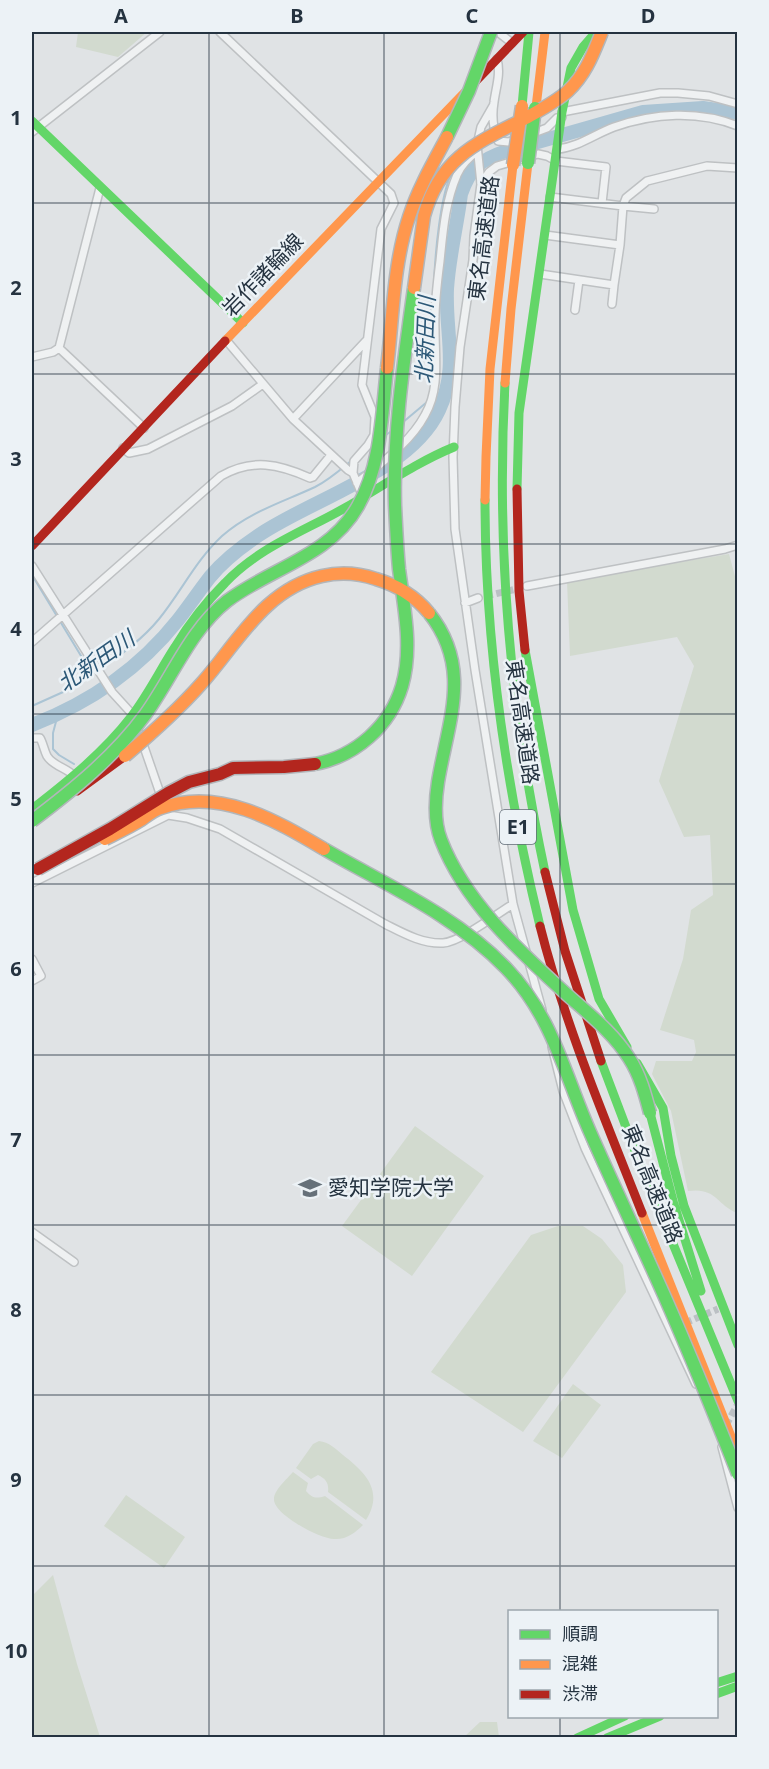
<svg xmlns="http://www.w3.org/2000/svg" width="769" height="1769" font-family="'Noto Sans','Noto Sans JP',sans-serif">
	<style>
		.green { fill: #d2dacf }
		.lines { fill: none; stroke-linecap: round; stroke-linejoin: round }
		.stream { stroke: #abc4d4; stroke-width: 2 }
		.river { stroke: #abc4d4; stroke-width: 14 }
		.street-tunnel { stroke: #bbc0c4; stroke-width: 7; stroke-dasharray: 7 3.5; stroke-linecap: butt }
		.street-casing { stroke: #bec1c3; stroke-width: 10 }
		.street { stroke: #eff1f2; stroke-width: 7 }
		.fast { stroke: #63d668; stroke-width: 9 }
		.slow { stroke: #ff974d; stroke-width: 9 }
		.jam { stroke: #b3261e; stroke-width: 9 }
		.fast-bridge-casing { stroke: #b2b6ba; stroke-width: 15; stroke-linecap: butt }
		.slow-bridge-casing { stroke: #b2b6ba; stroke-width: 15; stroke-linecap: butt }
		.jam-bridge-casing { stroke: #b2b6ba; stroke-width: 15; stroke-linecap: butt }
		.fast-bridge { stroke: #63d668; stroke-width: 12 }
		.slow-bridge { stroke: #ff974d; stroke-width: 12 }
		.jam-bridge { stroke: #b3261e; stroke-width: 12 }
		.grid { fill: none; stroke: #253340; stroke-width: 1.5; stroke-opacity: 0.55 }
		.labels { text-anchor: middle; stroke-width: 5; stroke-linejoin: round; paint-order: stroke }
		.shield { fill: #ecf2f6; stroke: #616c77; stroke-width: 1.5 }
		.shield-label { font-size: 20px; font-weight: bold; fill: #253340 }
		.street-label { font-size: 21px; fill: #253340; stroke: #ecf2f6 }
		.poi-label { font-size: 21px; fill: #253340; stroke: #ecf2f6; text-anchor: start }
		.water-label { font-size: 22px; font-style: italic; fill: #2c5877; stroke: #ecf2f6 }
		.neatline { fill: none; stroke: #253340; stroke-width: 2 }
		.grid-label { font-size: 20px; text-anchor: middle; font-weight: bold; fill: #253340 }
	</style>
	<rect width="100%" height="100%" fill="#e0e3e5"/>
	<path class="green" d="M78,32H147L118,57L76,47Z
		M729,554L736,580H737V1213C716,1204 716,1187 688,1191L671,1111L652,1074L656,1061H692L696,1052L694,1040L660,1030L683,959L691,910L713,895L710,835L684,837L659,781L694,666L677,637L570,656L567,581Z
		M415,1126L484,1176L412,1276L342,1226Z
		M558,1226H583L602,1239L623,1265L626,1292L523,1432L431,1372L531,1235Z
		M573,1384L601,1405L562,1458L533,1441Z
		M319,1441C329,1442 336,1449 343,1455C366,1473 384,1491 366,1520L328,1492C329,1483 326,1479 318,1475L311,1479L296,1468L313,1444Z
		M293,1472L308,1483L306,1491C312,1498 316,1499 325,1496L363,1525C355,1533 346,1540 334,1539C320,1539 273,1514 274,1499C274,1490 287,1479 293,1472Z
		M126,1495L185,1537L164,1568L104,1526Z
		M53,1575L77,1664L100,1737H32V1596Z
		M480,1722H497L499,1737H464Z"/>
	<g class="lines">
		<path class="stream" d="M434,283C435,258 440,192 453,171
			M402,423L427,402
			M383,437L393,430
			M32,575L92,674C116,659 141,641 159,619C181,592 196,560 222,536C249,512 283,502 315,487C329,480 340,470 352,460
			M32,706L72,688L92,674
			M58,714L53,733V749L59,755L74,764"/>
		<path class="river" d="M32,725C89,703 140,668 178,620C189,606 199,591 210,577C224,560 241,547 259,535C312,499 411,471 439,410C459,367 445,334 447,289C449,257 457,226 461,194C470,168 480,160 506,151L643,112L703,108L738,113"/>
		<path class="street-tunnel" d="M486,596L521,588
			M685,1323L718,1309
			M726,1425L738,1404"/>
		<g class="street-casing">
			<path id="street" d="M220,32L391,194L394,203L381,229L362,385L375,417L374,435L368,445L354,461L353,473L363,497
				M498,32L512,43
				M497,59C501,74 496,87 494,102C492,114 493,129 498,141L509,142L518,138
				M562,112L660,93H678L709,96L738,104
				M32,132L160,32
				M531,134L547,128L557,118L562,117
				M558,149C578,147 595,134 614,127C654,113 698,110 738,126
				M481,184L477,145L481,127L493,106
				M550,197L623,206L626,198L647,181L707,166L738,168
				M545,235L620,245
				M540,274L614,285L620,245L623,206L654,209
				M612,304L614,285
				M575,310L579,280
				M226,340L293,419L348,470L353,473
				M59,348L144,428
				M32,357L53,352L59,348L100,188
				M293,419L366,341
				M123,448L129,453L148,449L232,406L263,384
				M357,483C381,463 410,443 425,415C440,389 435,359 435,330C434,307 437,284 440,261C443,232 445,203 457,175C461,165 469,158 477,151
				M32,566L112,692L133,715L162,799
				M527,586L725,549L738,545
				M465,603L478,598
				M32,642L221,476C252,458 279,464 310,478L313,477L331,455
				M32,738H40C43,743 44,750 47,756C53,766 67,768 74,776
				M32,883L168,815L187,818L220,829L385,924C403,933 422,944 443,943C460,942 497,914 513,904
				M32,959L41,976L32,981
				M542,1010L513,904L475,670L455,529L453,457L455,407L460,347L473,260L474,236L481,184L489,172L497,166L538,154L547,156L556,161L606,167L602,203
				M552,1047L563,1091L585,1148L696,1384
				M32,1232L74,1262
				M722,1447L738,1508"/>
		</g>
		<use href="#street" class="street"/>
		<path class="fast" d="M522,106L529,32
			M32,121L243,323
			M505,383C496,550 510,708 545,872
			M517,489L519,413L562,112L571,68L583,47L596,32
			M485,500C485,644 506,787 540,926
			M525,650L573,910L599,999L627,1047
			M32,809C67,782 104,752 131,717C148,695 160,670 175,647C189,624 206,602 225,583C258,548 302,532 343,509C380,488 415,463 454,447
			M601,1061L640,1164L738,1401
			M637,1063L663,1108L671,1156L684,1206L738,1345
			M650,1113L673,1201L701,1291
			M716,1683L738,1676
			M716,1694L738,1686
			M577,1738L625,1716
			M607,1738L660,1716"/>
		<path class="slow" d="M536,107L545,32
			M225,341L465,92
			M505,383L511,309L528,163
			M485,500L486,457L490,369L513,165
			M642,1213L738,1454"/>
		<path class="jam" d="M475,82L523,32
			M517,489L519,591L525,650
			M32,546L225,341
			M77,791L125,756
			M545,872L565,951L601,1061
			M540,926C565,1025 605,1119 642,1213"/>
		<g class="fast-bridge-casing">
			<path id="fast-bridge" d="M447,137L469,91L491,32
				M528,163L535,108
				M429,613C473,668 448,721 438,782C435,801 434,822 441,840C464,900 516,948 563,991C586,1012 612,1031 629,1058C640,1075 645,1094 650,1113
				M315,764C356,756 390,726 402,686C413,648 404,607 399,569C397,547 396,526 395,505C393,432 404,360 414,288
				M32,821C73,790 114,757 145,715C172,678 190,630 227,601C271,568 330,556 358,506C381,466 382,413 387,368
				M324,849C386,885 455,915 506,968C553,1017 564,1073 590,1132C615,1189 642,1245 667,1302C692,1359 715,1416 738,1474"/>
		</g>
		<g class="slow-bridge-casing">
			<path id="slow-bridge" d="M513,165L522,106
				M414,288L424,216C440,158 476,143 526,118C540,110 556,102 568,91C586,74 593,54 602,32
				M387,368C393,318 393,265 409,217C418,189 433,163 447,137
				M125,756C152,733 178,710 201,684C237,644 264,589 322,576C339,572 358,573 376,579C396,585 415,596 429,613
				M105,839C117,833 130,827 141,820C148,815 154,810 161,808C219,787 275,820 324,849"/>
		</g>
		<g class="jam-bridge-casing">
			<path id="jam-bridge" d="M38,869L110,829L168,793L189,782L220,774L233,768L284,767L315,764"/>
		</g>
		<use href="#fast-bridge" class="fast-bridge"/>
		<use href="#slow-bridge" class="slow-bridge"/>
		<use href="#jam-bridge" class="jam-bridge"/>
	</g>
	<path class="grid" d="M209,32V1738M384,32V1738M560,32V1612M32,203H738M32,374H738M32,544H738M32,714H738M32,884H738M32,1055H738M32,1225H738M32,1395H738M32,1566H738M560,1716V1738"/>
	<defs>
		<g id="university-bare" transform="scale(1.8)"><path d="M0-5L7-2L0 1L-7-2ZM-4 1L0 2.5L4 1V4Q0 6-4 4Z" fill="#66717a" stroke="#ecf2f6" stroke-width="2.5" paint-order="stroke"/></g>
	</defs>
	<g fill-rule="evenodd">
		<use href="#university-bare" x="310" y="1188"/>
	</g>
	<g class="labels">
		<rect class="shield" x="500" y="810" width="36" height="34" rx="4.5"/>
		<g class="shield-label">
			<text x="518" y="834">E1</text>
		</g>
		<g class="street-label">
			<text transform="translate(484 238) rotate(-83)" y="7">東名高速道路</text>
			<text transform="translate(263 275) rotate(-46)" y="7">岩作諸輪線</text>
			<text transform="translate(522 722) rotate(82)" y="7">東名高速道路</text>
			<text transform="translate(652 1184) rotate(68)" y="7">東名高速道路</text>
		</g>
		<g class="poi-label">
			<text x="328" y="1195">愛知学院大学</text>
		</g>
		<g class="water-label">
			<text transform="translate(425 340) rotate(-88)" y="8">北新田川</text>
			<text transform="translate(96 661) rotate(-35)" y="8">北新田川</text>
		</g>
	</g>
	<rect width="769" height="1769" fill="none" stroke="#ecf2f6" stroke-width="66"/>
	<rect x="508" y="1610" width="210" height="108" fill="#ecf2f6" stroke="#9ca6ad" stroke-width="1.5"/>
	<rect x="520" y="1630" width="30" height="9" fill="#63d668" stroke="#9ca6ad" stroke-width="1.5"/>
	<text x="562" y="1640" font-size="18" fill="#253340">順調</text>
	<rect x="520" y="1660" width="30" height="9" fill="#ff974d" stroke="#9ca6ad" stroke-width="1.5"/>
	<text x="562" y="1670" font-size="18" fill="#253340">混雑</text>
	<rect x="520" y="1690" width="30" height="9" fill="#b3261e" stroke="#9ca6ad" stroke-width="1.5"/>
	<text x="562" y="1700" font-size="18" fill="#253340">渋滞</text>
	<rect x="33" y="33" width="703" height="1703" class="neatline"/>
	<g class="grid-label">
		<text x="121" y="23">A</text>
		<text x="297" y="23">B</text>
		<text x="472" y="23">C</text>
		<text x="648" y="23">D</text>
		<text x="16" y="125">1</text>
		<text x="16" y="295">2</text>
		<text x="16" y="466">3</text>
		<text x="16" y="636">4</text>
		<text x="16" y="806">5</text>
		<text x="16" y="976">6</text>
		<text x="16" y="1147">7</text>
		<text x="16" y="1317">8</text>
		<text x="16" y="1487">9</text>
		<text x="16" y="1658">10</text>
	</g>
</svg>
